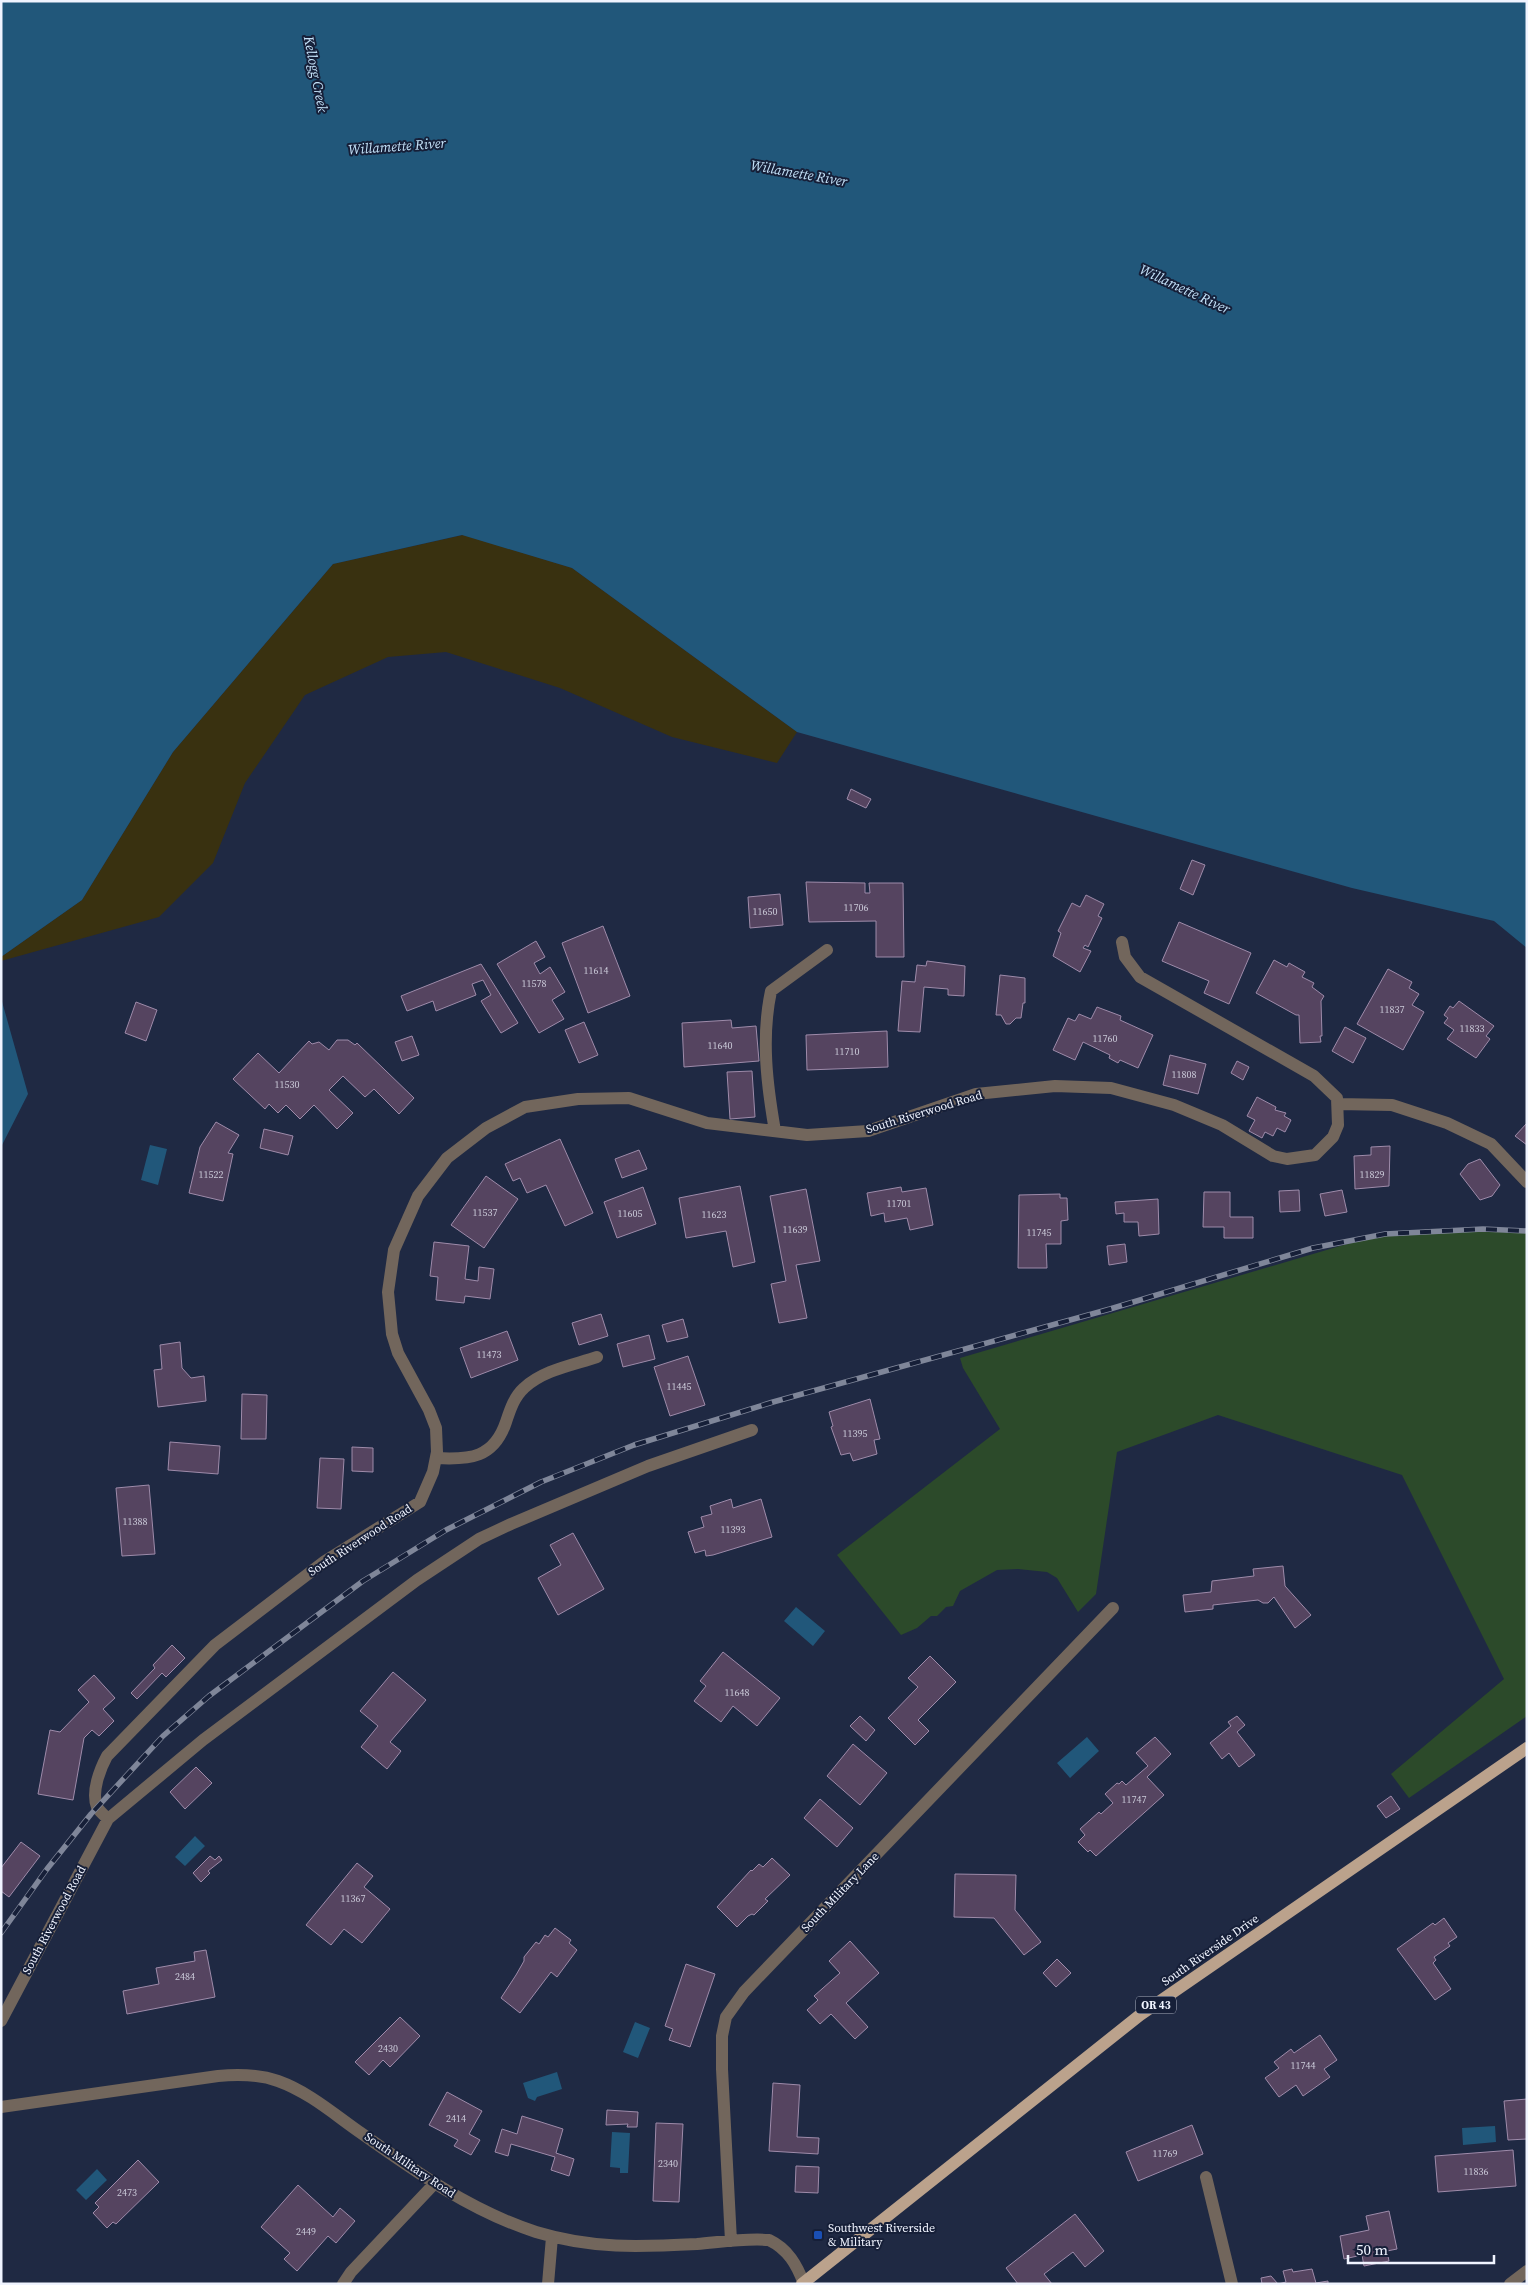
<svg xmlns="http://www.w3.org/2000/svg" width="1528" height="2285" font-family="'Source Serif 4',serif">
	<style>
		.green { fill: #2c4a2a }
		.sand { fill: #393110 }
		.water { fill: #21577a }
		.building { fill: #554460; stroke: #9e8baa }
		.lines { fill: none; stroke-linecap: round; stroke-linejoin: round }
		.minor { stroke: #72665c; stroke-width: 12 }
		.major { stroke: #bba28c; stroke-width: 12 }
		.rail-casing { stroke: #7f8699; stroke-width: 5.5 }
		.rail { stroke: #161f38; stroke-width: 4; stroke-dasharray: 11; stroke-linecap: butt }
		.transit-dot { fill: #1a4fb4; stroke: #161f38; stroke-width: 2 }
		.labels { text-anchor: middle; stroke-width: 4; stroke-linejoin: round; paint-order: stroke }
		.number-label { font-size: 10px; fill: #c9c8d7 }
		.shield { fill: #161f38; stroke: #afb4c3; stroke-width: 1 }
		.shield-label { font-size: 11px; font-weight: bold; fill: #f0f4ff }
		.street-label { font-size: 12px; fill: #f0f4ff; stroke: #161f38 }
		.poi-label { font-size: 12px; fill: #f0f4ff; stroke: #161f38; text-anchor: start }
		.water-label { font-size: 14px; font-style: italic; fill: #c4e2f9; stroke: #161f38 }
	</style>
	<rect width="100%" height="100%" fill="#1f2943"/>
	<path class="green" d="M1453,1228L1527,1232V1716L1409,1798L1391,1774L1504,1679L1402,1475L1218,1415L1117,1452L1096,1594L1078,1612L1057,1578L1047,1572L1018,1569L997,1570L960,1591L953,1606L946,1607L937,1616H931L917,1628L901,1635L837,1555L1000,1429L963,1368L960,1358L1340,1246L1383,1235Z"/>
	<path class="sand" d="M463,535L572,568L797,732L777,763L672,737L560,688L446,652L388,657L305,695L245,783L213,863L159,917L1,961V957L82,900L173,752L333,564Z"/>
	<path class="water" d="M1,1H1527V948L1494,921L1352,888L797,732L572,568L462,535L333,564L173,752L82,900L1,957Z
		M1,998L28,1094L1,1147Z
		M150,1145L167,1149L158,1185L141,1180Z
		M796,1607L825,1631L813,1646L784,1621Z
		M1087,1737L1099,1751L1070,1778L1057,1763Z
		M195,1836L205,1846L185,1866L175,1857Z
		M635,2022L650,2028L638,2058L623,2052Z
		M557,2072L562,2089L537,2097L535,2101L528,2098L523,2083Z
		M1495,2126L1496,2142L1463,2145L1462,2128Z
		M612,2132L630,2133L628,2173H620V2168L610,2167Z
		M97,2169L107,2180L86,2200L76,2190Z"/>
	<path class="building" d="M851,789L871,799L866,808L847,799Z
		M1192,860L1205,865L1193,895L1180,889Z
		M806,882L865,883V893H870L869,883H903L904,957H876V921L809,922Z
		M780,894L783,925L750,928L748,897Z
		M1086,895L1104,904L1098,916L1102,918L1088,947L1085,945L1083,948L1091,951L1080,972L1053,956L1061,933L1058,931L1072,903L1080,907Z
		M1179,922L1251,953L1229,1004L1204,993L1209,981L1162,961Z
		M603,926L630,996L588,1013L562,943Z
		M536,941L545,957L534,963L540,974L550,967L565,992L552,1000L564,1019L539,1033L497,964Z
		M1274,960L1287,967L1289,963L1305,972L1302,977L1314,983L1312,987L1324,996L1321,1001L1322,1036H1320L1321,1042L1300,1043L1299,1015H1296L1256,993Z
		M927,961L965,966L964,996L948,995V989L924,987L920,1032L898,1031L902,981L915,982L917,965L926,966Z
		M481,964L518,1023L501,1033L481,1001L491,995L483,980L472,984L476,995L436,1011L433,1001L407,1011L401,996Z
		M1388,969L1412,982L1409,988L1419,994L1412,1005L1424,1012L1403,1050L1357,1024Z
		M1000,975L1025,978V1003H1023L1021,1018H1016L1010,1024H1006L1001,1015H996Z
		M1459,1001L1494,1026L1486,1036L1490,1039L1476,1058L1447,1039L1454,1030L1444,1023L1448,1018L1444,1015L1450,1006L1453,1008Z
		M136,1002L157,1010L146,1041L125,1033Z
		M1097,1007L1121,1016L1120,1020L1153,1035L1138,1068L1120,1060L1118,1063L1109,1058L1110,1055L1083,1042L1075,1060L1053,1050L1068,1018L1075,1021L1079,1014L1091,1019Z
		M731,1020L732,1028L756,1026L759,1061L684,1067L682,1023Z
		M584,1022L598,1055L579,1063L565,1030Z
		M1345,1027L1366,1038L1353,1063L1332,1051Z
		M887,1031L888,1067L807,1070L806,1035Z
		M412,1036L419,1055L402,1061L395,1042Z
		M337,1040H348L355,1045L357,1043L414,1098L399,1114L374,1089L365,1097L343,1076L329,1090L353,1113L337,1129L314,1105L300,1119L286,1105L278,1113L269,1104L265,1109L233,1079L258,1053L279,1073L309,1041L312,1044L319,1042L329,1050Z
		M1170,1055L1206,1064L1198,1094L1163,1085Z
		M1237,1061L1249,1067L1243,1080L1231,1073Z
		M752,1071L755,1117L730,1119L727,1072Z
		M1257,1097L1276,1107L1275,1110L1286,1113L1284,1116L1291,1120L1285,1132L1277,1128L1273,1136L1265,1132L1262,1138L1249,1131L1255,1120L1247,1116Z
		M216,1122L239,1135L228,1153L233,1154L223,1201L189,1193L200,1147Z
		M1527,1123V1145L1515,1136Z
		M264,1129L293,1136L288,1155L260,1148Z
		M560,1139L593,1213L565,1226L546,1185L527,1193L520,1178L513,1181L505,1164Z
		M1390,1146L1389,1186L1355,1189L1354,1156L1371,1155V1147Z
		M639,1150L647,1169L622,1178L615,1159Z
		M1480,1159L1500,1185L1492,1196L1480,1200L1460,1174L1468,1164Z
		M486,1176L518,1199L484,1248L451,1225Z
		M740,1186L755,1262L733,1267L726,1231L686,1238L679,1198Z
		M643,1187L656,1224L617,1238L604,1202Z
		M901,1187L902,1192L926,1188L933,1225L910,1230L907,1218L885,1222L884,1213L871,1216L867,1193Z
		M806,1189L820,1261L796,1265L807,1318L779,1323L771,1284L786,1281L770,1196Z
		M1299,1190L1300,1211L1280,1212L1279,1191Z
		M1342,1190L1347,1212L1325,1216L1320,1194Z
		M1204,1192H1230V1217H1253V1238H1224V1227H1203Z
		M1060,1194V1198H1067L1068,1220L1061,1221V1244H1046L1047,1268H1018L1019,1195Z
		M1158,1199L1159,1234L1139,1236L1138,1222H1124V1213L1116,1214L1115,1202Z
		M434,1242L469,1246L465,1279L478,1281L479,1267L494,1269L490,1299L465,1296L464,1303L436,1300L438,1277L430,1276Z
		M1125,1244L1127,1262L1109,1265L1107,1246Z
		M601,1314L608,1336L579,1345L572,1323Z
		M683,1319L688,1337L667,1342L662,1325Z
		M507,1331L518,1360L471,1378L460,1348Z
		M649,1335L655,1359L623,1367L617,1344Z
		M180,1342L182,1368L191,1378L204,1376L206,1401L158,1407L154,1370L162,1369L160,1345Z
		M688,1356L705,1405L670,1416L654,1367Z
		M242,1394L267,1395L266,1439H241Z
		M870,1399L880,1439L874,1440L877,1454L853,1461L850,1453L841,1455L831,1427L833,1426L829,1412Z
		M170,1442L220,1446L218,1474L168,1470Z
		M352,1447L373,1448V1472L352,1471Z
		M320,1458L344,1459L341,1509L317,1508Z
		M149,1485L155,1554L122,1556L116,1488Z
		M731,1499L733,1508L761,1499L772,1537L713,1555L706,1556L705,1550L695,1553L688,1532L704,1527L701,1517L712,1514L710,1506Z
		M573,1533L604,1589L558,1615L538,1578L561,1565L550,1545Z
		M1283,1566L1285,1586L1311,1615L1295,1628L1274,1597L1268,1603H1263L1258,1600L1213,1605V1609L1185,1612L1183,1595L1211,1592L1212,1581L1254,1576L1253,1569Z
		M172,1645L185,1658L166,1677L162,1673L137,1699L131,1693L155,1668L153,1665Z
		M723,1652L780,1698L757,1726L733,1706L721,1722L694,1701L706,1686L700,1681Z
		M930,1656L956,1682L918,1720L929,1731L915,1745L888,1718L918,1687L908,1678Z
		M393,1672L426,1700L390,1742L401,1751L387,1769L361,1747L378,1726L360,1711Z
		M94,1675L115,1698L103,1709L114,1721L99,1736L92,1730L84,1738L73,1800L38,1794L50,1730L60,1732L89,1702L78,1690Z
		M860,1716L875,1730L866,1741L850,1726Z
		M1237,1716L1245,1725L1237,1732L1255,1755L1239,1767L1229,1753L1222,1759L1210,1743L1231,1726L1228,1722Z
		M1155,1737L1171,1754L1147,1777L1164,1795L1096,1856L1090,1850L1088,1852L1078,1842L1085,1835L1080,1829L1099,1812L1101,1814L1113,1803L1105,1794L1117,1783L1119,1784L1122,1781L1126,1785L1148,1766L1136,1753Z
		M853,1744L887,1773L860,1805L827,1776Z
		M196,1767L212,1783L185,1809L170,1792Z
		M1391,1796L1400,1809L1386,1818L1377,1806Z
		M820,1799L853,1828L837,1847L804,1818Z
		M21,1842L40,1856L9,1897L1,1891V1868Z
		M210,1856L215,1860L219,1856L222,1860L208,1871L210,1873L201,1882L193,1873Z
		M772,1858L790,1875L765,1899L768,1901L754,1915L752,1914L748,1916L737,1927L717,1907L751,1870L752,1871L759,1864L763,1867Z
		M357,1863L373,1876L364,1887L390,1909L362,1943L344,1929L331,1945L306,1925Z
		M955,1874L1016,1875L1015,1910L1041,1942L1024,1955L994,1918L954,1917Z
		M1444,1918L1457,1937L1448,1943L1450,1946L1434,1957L1436,1960L1433,1963L1451,1989L1435,2000L1397,1949L1433,1923L1435,1925Z
		M555,1928L571,1940L569,1943L577,1950L557,1977L551,1972L520,2013L501,1998L516,1975L524,1961V1957L536,1942L539,1944L545,1935L548,1937Z
		M850,1941L879,1973L846,2003L868,2027L855,2039L831,2014L820,2024L807,2010L818,2000L814,1996L840,1973L829,1961Z
		M206,1950L215,1997L127,2014L123,1991L159,1984L156,1968L195,1961L194,1952Z
		M1057,1959L1071,1973L1056,1987L1043,1973Z
		M686,1964L715,1974L690,2047L669,2040L673,2029L665,2026Z
		M400,2017L420,2036L390,2067L383,2060L369,2075L355,2062Z
		M1320,2035L1337,2060L1324,2069L1330,2077L1303,2096L1296,2085L1279,2097L1265,2078L1279,2068L1274,2062L1291,2049L1294,2053Z
		M773,2083L800,2085L797,2137L819,2138L818,2154L769,2151Z
		M447,2092L482,2111L469,2134L480,2140L471,2155L454,2146L458,2140L429,2125Z
		M1527,2099V2139L1508,2140L1504,2101Z
		M607,2110L638,2112L637,2127H627L628,2124L606,2125Z
		M522,2116L563,2129L556,2153L574,2159L569,2176L551,2170L555,2157L511,2144L508,2156L495,2152L502,2129L517,2134Z
		M656,2123L683,2124L679,2202L653,2201Z
		M1192,2125L1203,2154L1138,2181L1126,2152Z
		M1513,2150L1516,2186L1438,2192L1435,2156Z
		M138,2160L159,2182L116,2224L113,2222L107,2228L93,2213L99,2207L95,2203Z
		M796,2166L819,2167L818,2193L795,2192Z
		M298,2185L333,2217L340,2208L355,2221L336,2243L328,2236L297,2271L284,2259L290,2253L261,2227Z
		M1389,2211L1397,2249L1387,2251L1389,2261L1364,2266L1362,2255L1344,2259L1340,2236L1369,2230L1366,2216Z
		M1075,2214L1104,2251L1085,2267L1073,2252L1044,2274L1052,2284H1018L1006,2268Z
		M1292,2269L1293,2272L1312,2269L1316,2283L1328,2281V2284H1262L1261,2278L1271,2276L1278,2284L1286,2282L1283,2271Z"/>
	<g class="lines">
		<path class="minor" d="M1338,1104L1392,1105L1447,1123L1491,1144L1527,1182
			M775,1131C767,1085 761,1038 771,991L827,950
			M436,1458C470,1460 494,1458 506,1422C510,1410 514,1397 524,1388C543,1370 573,1365 597,1357
			M108,1819C105,1816 99,1811 97,1807C91,1792 100,1769 107,1756L215,1645L325,1561L420,1502L433,1472L437,1452L436,1428L429,1410L398,1353L392,1334L388,1292L394,1250L418,1196L447,1158L486,1128L525,1107L578,1099L629,1098L707,1123L807,1135L868,1131L976,1094L1055,1086L1111,1088L1174,1105L1222,1125L1273,1156L1287,1159L1315,1155L1333,1137L1338,1125L1337,1098L1314,1076L1140,977L1125,957L1122,942
			M1,2021L108,1819L203,1740L417,1580L479,1539L511,1524L648,1466L752,1430
			M1,2107L218,2076C239,2074 258,2074 278,2081C309,2092 335,2115 361,2133C416,2172 471,2211 536,2232C592,2249 639,2247 697,2244C721,2242 745,2238 769,2240C788,2249 797,2265 804,2284
			M1206,2177L1232,2284
			M731,2241L722,2069V2036L726,2017L744,1992L1113,1608
			M343,2284L351,2272L435,2183
			M548,2284L552,2237
			M1510,2284L1527,2271"/>
		<path class="major" d="M802,2284L1140,2015L1527,1748"/>
		<g class="rail-casing">
			<path id="rail" d="M1,1933L47,1869L91,1814L163,1736L209,1696L363,1581L446,1530L541,1482L634,1445L773,1402L1110,1309L1313,1248L1385,1234L1483,1229L1527,1231"/>
		</g>
		<use href="#rail" class="rail"/>
	</g>
	<rect class="transit-dot" x="813" y="2230" width="10" height="10" rx="2.5"/>
	<g class="labels">
		<g class="number-label">
			<text x="856" y="911">11706</text>
			<text x="765" y="915">11650</text>
			<text x="596" y="974">11614</text>
			<text x="534" y="987">11578</text>
			<text x="1392" y="1013">11837</text>
			<text x="1472" y="1032">11833</text>
			<text x="1105" y="1042">11760</text>
			<text x="720" y="1049">11640</text>
			<text x="847" y="1055">11710</text>
			<text x="1184" y="1078">11808</text>
			<text x="287" y="1088">11530</text>
			<text x="211" y="1178">11522</text>
			<text x="1372" y="1178">11829</text>
			<text x="899" y="1207">11701</text>
			<text x="485" y="1216">11537</text>
			<text x="630" y="1217">11605</text>
			<text x="714" y="1218">11623</text>
			<text x="795" y="1233">11639</text>
			<text x="1039" y="1236">11745</text>
			<text x="489" y="1358">11473</text>
			<text x="679" y="1390">11445</text>
			<text x="855" y="1437">11395</text>
			<text x="135" y="1525">11388</text>
			<text x="733" y="1533">11393</text>
			<text x="737" y="1696">11648</text>
			<text x="1134" y="1803">11747</text>
			<text x="353" y="1902">11367</text>
			<text x="185" y="1980">2484</text>
			<text x="388" y="2052">2430</text>
			<text x="1303" y="2069">11744</text>
			<text x="456" y="2122">2414</text>
			<text x="1165" y="2157">11769</text>
			<text x="668" y="2167">2340</text>
			<text x="1476" y="2175">11836</text>
			<text x="127" y="2196">2473</text>
			<text x="306" y="2235">2449</text>
		</g>
		<rect class="shield" x="1136" y="1996.5" width="40" height="17" rx="4"/>
		<g class="shield-label">
			<text x="1156" y="2009">OR 43</text>
		</g>
		<g class="street-label">
			<text transform="translate(924 1112) rotate(-17)" y="4">South Riverwood Road</text>
			<text transform="translate(360 1540) rotate(-33)" y="4">South Riverwood Road</text>
			<text transform="translate(840 1892) rotate(-46)" y="4">South Military Lane</text>
			<text transform="translate(54 1920) rotate(-62)" y="4">South Riverwood Road</text>
			<text transform="translate(1210 1950) rotate(-35)" y="4">South Riverside Drive</text>
			<text transform="translate(410 2165) rotate(34)" y="4">South Military Road</text>
		</g>
		<g class="poi-label">
			<text x="828" y="2232">Southwest Riverside<tspan x="828" dy="14">&amp; Military</tspan></text>
		</g>
		<g class="water-label">
			<text transform="translate(316 74) rotate(79)" y="5">Kellogg Creek</text>
			<text transform="translate(397 146) rotate(-4)" y="5">Willamette River</text>
			<text transform="translate(799 173) rotate(10)" y="5">Willamette River</text>
			<text transform="translate(1185 289) rotate(25)" y="5">Willamette River</text>
		</g>
	</g>
	<rect width="1528" height="2285" fill="none" stroke="#f0f4ff" stroke-width="5"/>
	<path d="M1348 2255v8h146v-8" fill="none" stroke="#f0f4ff" stroke-width="2.5"/>
	<text x="1356" y="2255" font-size="15" fill="#f0f4ff" stroke="#161f38" stroke-width="4" paint-order="stroke">50 m</text>
</svg>
